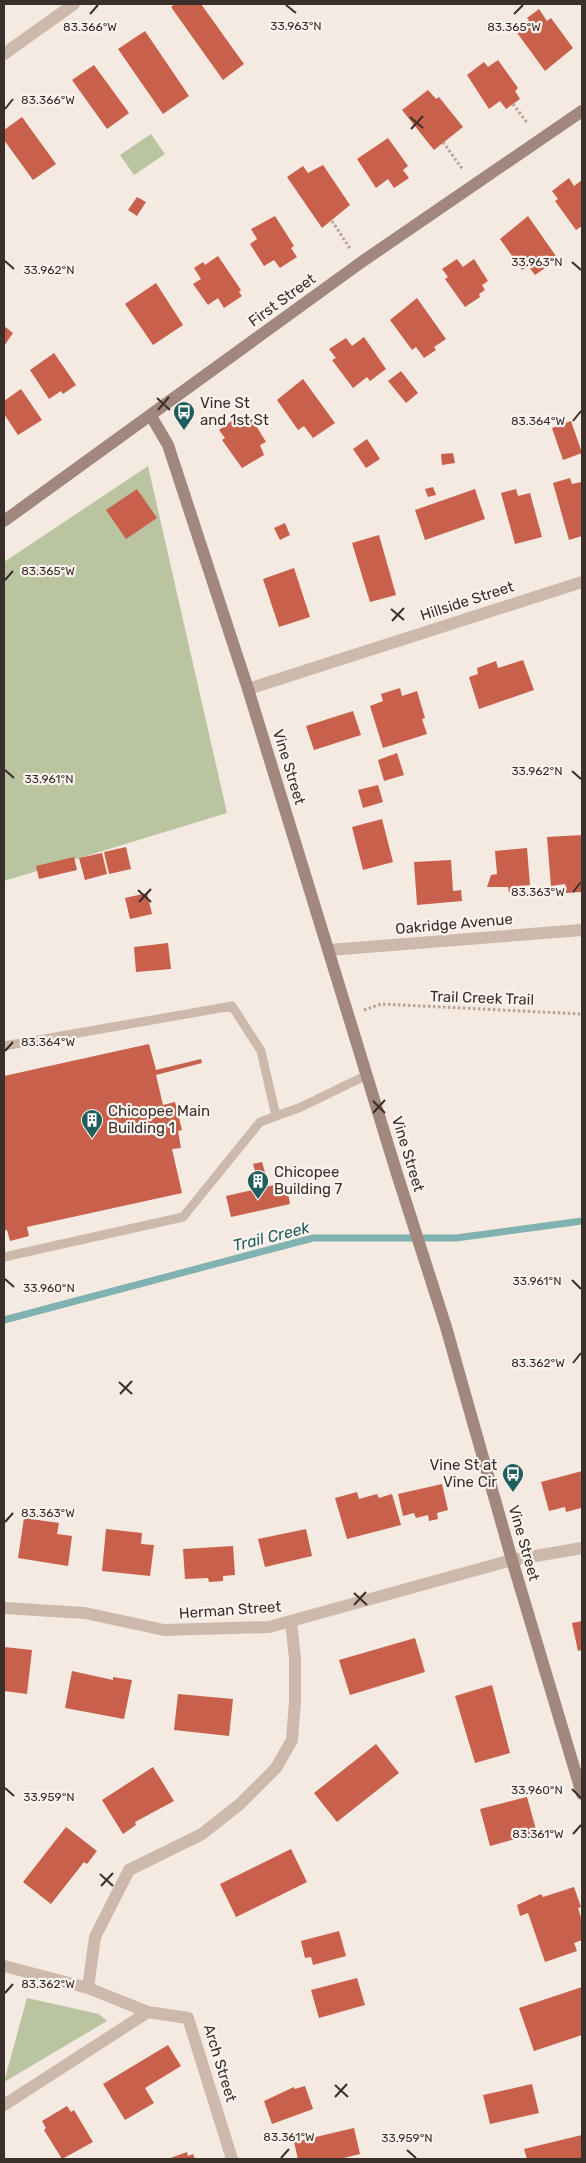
<svg xmlns="http://www.w3.org/2000/svg" width="586" height="2163" font-family="Rubik,sans-serif">
	<style>
		.green { fill: #bbc4a0 }
		.lines { fill: none; stroke-linecap: round; stroke-linejoin: round }
		.stream { stroke: #7fb2b0; stroke-width: 7 }
		.building { fill: #c8604b }
		.path { stroke: #b9a296; stroke-width: 3; stroke-dasharray: 2.5 2.5; stroke-linecap: butt }
		.lane { stroke: #cdb9ac; stroke-width: 9 }
		.street { stroke: #cdb9ac; stroke-width: 12 }
		.secondary { stroke: #a1877d; stroke-width: 12 }
		.ticks { fill: none; stroke: #3b2f2b; stroke-width: 2 }
		.labels { text-anchor: middle; stroke-width: 4.5; stroke-linejoin: round; paint-order: stroke }
		.street-label { font-size: 15px; fill: #3b2f2b; stroke: #fbf4ee }
		.poi-label { font-size: 15px; fill: #3b2f2b; stroke: #fbf4ee; text-anchor: start }
		.water-label { font-size: 16px; font-style: italic; fill: #1f5e5d; stroke: #fbf4ee }
		.ticks-label { font-size: 12px; text-anchor: middle; fill: #3b2f2b; stroke: #fbf4ee; stroke-width: 4.5; stroke-linejoin: round; paint-order: stroke }
	</style>
	<rect width="100%" height="100%" fill="#f4eae1"/>
	<path class="green" d="M151,134L165,154L134,175L120,155Z
		M148,466L227,813L4,881V562Z
		M27,1998L99,2014L107,2021L4,2082Z"/>
	<g class="lines">
		<path class="stream" d="M4,1320L313,1238H456L582,1221"/>
	</g>
	<path class="building" d="M175,4H201L244,64L223,80L171,7Z
		M539,9L547,21L551,18L573,48L545,71L515,30L529,20L527,18Z
		M145,31L189,96L163,114L118,49Z
		M498,60L518,88L515,91L520,99L506,109L500,101L489,109L467,75L484,62L488,67Z
		M94,65L129,113L107,129L72,80Z
		M428,90L436,99L439,97L463,127L434,150L402,110Z
		M22,117L56,164L33,180L4,140V130Z
		M388,138L408,166L403,170L409,178L394,188L388,179L376,188L357,159Z
		M323,165L350,205L322,228L287,177L303,166L308,173Z
		M569,178L574,186L582,180V226L576,230L555,201L558,199L552,191Z
		M137,197L146,202L137,216L128,210Z
		M275,216L294,246L291,248L297,257L280,268L274,260L264,266L250,244L257,239L251,229Z
		M528,216L558,259L535,275L528,266L522,270L500,239Z
		M218,256L241,290L239,292L242,296L224,308L218,298L208,305L193,284L201,279L194,268L203,262L205,265Z
		M457,259L463,267L474,259L488,281L482,285L485,290L479,294L480,297L465,307L445,279L448,277L442,269Z
		M156,283L183,325L153,345L125,304Z
		M417,298L446,339L434,347L436,350L424,358L416,347L412,350L390,320Z
		M4,326L13,333L4,346Z
		M364,337L386,369L370,381L367,377L353,388L332,360L336,358L329,349L346,338L352,346Z
		M54,353L76,385L63,394L61,391L49,399L30,370Z
		M401,371L418,393L406,403L388,381Z
		M303,379L335,423L313,438L304,426L298,430L277,400Z
		M21,389L42,420L18,435L4,414V401Z
		M252,419L266,442L260,445L264,455L242,468L222,440L225,438L219,430L233,420L240,428Z
		M571,421L582,453L563,460L552,428Z
		M367,439L380,459L366,468L353,449Z
		M453,453L455,463L442,465L441,454Z
		M570,478L572,484L581,482L582,485V536L569,540L553,483Z
		M433,487L436,495L428,497L425,489Z
		M137,489L157,518L126,539L106,510Z
		M475,489L485,519L425,540L415,510Z
		M516,489L518,496L530,493L542,537L515,544L501,493Z
		M285,523L290,535L280,540L274,528Z
		M379,535L396,595L370,602L352,543Z
		M294,568L310,617L279,627L263,579Z
		M523,660L534,690L479,709L469,677L478,674L477,668L496,661L498,668Z
		M400,688L402,696L417,691L425,718L422,719L427,734L383,748L370,706L383,701L381,694Z
		M353,711L361,735L314,750L306,726Z
		M397,753L404,775L384,781L378,760Z
		M378,785L383,802L363,808L358,790Z
		M382,819L393,862L363,870L352,827Z
		M582,835V892L566,893L565,884L551,886L547,837Z
		M126,847L131,869L109,874L104,852Z
		M527,848L530,885L522,886L523,891L509,893L508,887H487L491,875L497,874L495,851Z
		M102,853L107,874L85,880L79,858Z
		M74,857L77,870L39,879L36,866Z
		M451,860L453,891L461,890L462,901L417,905L414,862Z
		M147,893L152,914L130,919L125,898Z
		M168,943L171,969L136,972L134,947Z
		M149,1044L156,1070L201,1059L202,1063L156,1075L163,1105L175,1102L182,1130L178,1131L181,1148L172,1149L182,1193L27,1227L29,1236L10,1241L7,1230L4,1231V1076Z
		M262,1162L266,1176L257,1178L253,1164Z
		M274,1185L275,1190L287,1187L290,1204L231,1217L226,1196Z
		M582,1471L581,1508L566,1512L565,1507L549,1511L541,1482Z
		M442,1484L448,1510L437,1513L438,1519L429,1521L428,1515L416,1518L414,1513L403,1516L398,1494Z
		M357,1492L359,1499L377,1494L379,1498L392,1494L401,1525L347,1539L335,1498Z
		M24,1518L59,1523L57,1534L72,1536L68,1566L18,1558Z
		M106,1529L142,1533L141,1544L154,1545L150,1576L102,1571Z
		M306,1529L312,1556L265,1567L258,1539Z
		M233,1546L235,1575L223,1576V1581L209,1582L208,1578L185,1579L183,1549Z
		M582,1621V1650L578,1651L572,1623Z
		M415,1638L425,1672L350,1695L339,1660Z
		M4,1647L32,1650L27,1694L4,1691Z
		M72,1671L113,1680V1677L132,1680L124,1719L65,1708Z
		M492,1685L510,1753L475,1763L455,1696Z
		M178,1694L233,1699L229,1736L174,1730Z
		M376,1744L399,1773L337,1822L314,1793Z
		M153,1767L174,1801L135,1822L136,1825L123,1834L102,1800Z
		M527,1797L537,1833L490,1846L480,1809Z
		M66,1827L97,1851L87,1864L84,1862L51,1904L23,1882Z
		M291,1849L307,1882L236,1917L220,1884Z
		M574,1887L581,1907L578,1908L582,1921V1940L574,1943L577,1951L545,1962L528,1913L520,1916L517,1905L541,1894L543,1897Z
		M339,1931L346,1956L313,1965L311,1957L305,1958L301,1941Z
		M357,1978L365,2005L319,2018L311,1990Z
		M582,1987V2035L534,2051L519,2008Z
		M168,2045L181,2066L145,2088L154,2103L125,2120L103,2084Z
		M532,2084L539,2113L490,2124L483,2095Z
		M305,2086L313,2109L272,2124L264,2101L294,2087L295,2089Z
		M67,2106L71,2112L74,2110L93,2142L62,2159L44,2130L46,2128L42,2121Z
		M354,2128L360,2154L340,2159H298L294,2142Z
		M582,2135V2159H527L524,2149Z
		M187,2152L188,2156L193,2154L195,2159H168Z"/>
	<g class="lines">
		<path class="path" d="M513,104L528,124
			M443,142L463,170
			M332,221L351,250
			M364,1010L381,1004L582,1014"/>
		<path class="lane" d="M4,1046L232,1006L261,1051L276,1116
			M4,1257L183,1217L260,1122L301,1107L367,1075"/>
		<path class="street" d="M4,54L74,4
			M248,689L582,582
			M329,950L582,930
			M4,1608L85,1613L164,1630L269,1627L512,1560L582,1548
			M4,1966L88,1988L148,2012L188,2018L232,2159
			M88,1988L95,1937L129,1870L202,1834L240,1804L276,1768L292,1740L295,1701V1659L291,1622
			M4,2105L148,2012"/>
		<path class="secondary" d="M151,416L168,445L248,689L397,1174L446,1327L512,1560L582,1794
			M4,521L363,261L582,111"/>
	</g>
	<path class="ticks" d="M286,5L296,13M90,14L98,5M514,14L523,5M5,109L13,99M410,117L423,128M411,129L423,116M5,261L14,269M572,262L581,270M157,398L170,410M158,410L169,397M573,421L581,411M5,580L13,571M391,609L404,620M392,621L404,608M5,770L14,778M572,771L581,779M138,890L151,902M573,892L581,882M139,902L151,889M5,1051L13,1042M373,1101L385,1113M373,1113L385,1100M5,1279L14,1287M572,1280L581,1289M573,1363L581,1353M119,1382L132,1394M120,1394L132,1381M5,1522L13,1513M354,1593L367,1605M354,1605L366,1592M5,1788L14,1796M572,1789L581,1798M573,1834L581,1825M100,1874L113,1886M101,1886L113,1873M5,1993L13,1984M335,2085L348,2097M335,2097L347,2084M407,2150L416,2158M281,2158L289,2149"/>
	<defs>
		<g id="bus-pin" transform="scale(1.125)"><path d="M0 17L-7.5 6A9.5 9.5 0 1 1 7.5 6Z" fill="#1f5e5d" stroke="#fbf4ee"/><path d="M-5-6H5V4H4V6H2V4H-2V6H-4V4H-5ZM-3.5-4V0h7V-4ZM-3.5 1.2v1.5H-2V1.2ZM2 1.2v1.5H3.5V1.2Z" fill="#fff"/></g>
		<g id="building-pin" transform="scale(1.125)"><path d="M0 17L-7.5 6A9.5 9.5 0 1 1 7.5 6Z" fill="#1f5e5d" stroke="#fbf4ee"/><path d="M-4-6H4V6H1V3H-1V6H-4ZM-2.5-4.3h1.7v1.8h-1.7ZM.8-4.3h1.7v1.8H.8ZM-2.5-1h1.7V.8h-1.7ZM.8-1h1.7V.8H.8Z" fill="#fff"/></g>
	</defs>
	<g fill-rule="evenodd">
		<use href="#bus-pin" x="184" y="412"/>
		<use href="#building-pin" x="92" y="1120"/>
		<use href="#building-pin" x="258" y="1181"/>
		<use href="#bus-pin" x="513" y="1474"/>
	</g>
	<g class="labels">
		<g class="street-label">
			<text transform="translate(282 300) rotate(-36)" y="5">First Street</text>
			<text transform="translate(467 601) rotate(-18)" y="5">Hillside Street</text>
			<text transform="translate(289 767) rotate(73)" y="5">Vine Street</text>
			<text transform="translate(454 924) rotate(-5)" y="5">Oakridge Avenue</text>
			<text transform="translate(482 998) rotate(2)" y="5">Trail Creek Trail</text>
			<text transform="translate(408 1154) rotate(73)" y="5">Vine Street</text>
			<text transform="translate(524 1543) rotate(74)" y="5">Vine Street</text>
			<text transform="translate(230 1610) rotate(-4)" y="5">Herman Street</text>
			<text transform="translate(220 2063) rotate(73)" y="5">Arch Street</text>
		</g>
		<g class="poi-label">
			<text x="200" y="408">Vine St<tspan x="200" dy="17">and 1st St</tspan></text>
			<text x="108" y="1116">Chicopee Main<tspan x="108" dy="17">Building 1</tspan></text>
			<text x="274" y="1177">Chicopee<tspan x="274" dy="17">Building 7</tspan></text>
			<text x="497" y="1470" text-anchor="end">Vine St at<tspan x="497" dy="17">Vine Cir</tspan></text>
		</g>
		<g class="water-label">
			<text transform="translate(271 1236) rotate(-14)" y="6">Trail Creek</text>
		</g>
	</g>
	<g class="ticks-label">
		<text x="296" y="30">33.963°N</text>
		<text x="90" y="31">83.366°W</text>
		<text x="514" y="31">83.365°W</text>
		<text x="48" y="104">83.366°W</text>
		<text x="537" y="266">33.963°N</text>
		<text x="49" y="274">33.962°N</text>
		<text x="538" y="425">83.364°W</text>
		<text x="48" y="575">83.365°W</text>
		<text x="537" y="775">33.962°N</text>
		<text x="49" y="783">33.961°N</text>
		<text x="538" y="896">83.363°W</text>
		<text x="48" y="1046">83.364°W</text>
		<text x="537" y="1285">33.961°N</text>
		<text x="49" y="1292">33.960°N</text>
		<text x="538" y="1367">83.362°W</text>
		<text x="48" y="1517">83.363°W</text>
		<text x="537" y="1794">33.960°N</text>
		<text x="49" y="1801">33.959°N</text>
		<text x="538" y="1838">83.361°W</text>
		<text x="48" y="1988">83.362°W</text>
		<text x="289" y="2141">83.361°W</text>
		<text x="407" y="2142">33.959°N</text>
	</g>
	<rect width="586" height="2163" fill="none" stroke="#3b2f2b" stroke-width="10"/>
</svg>
